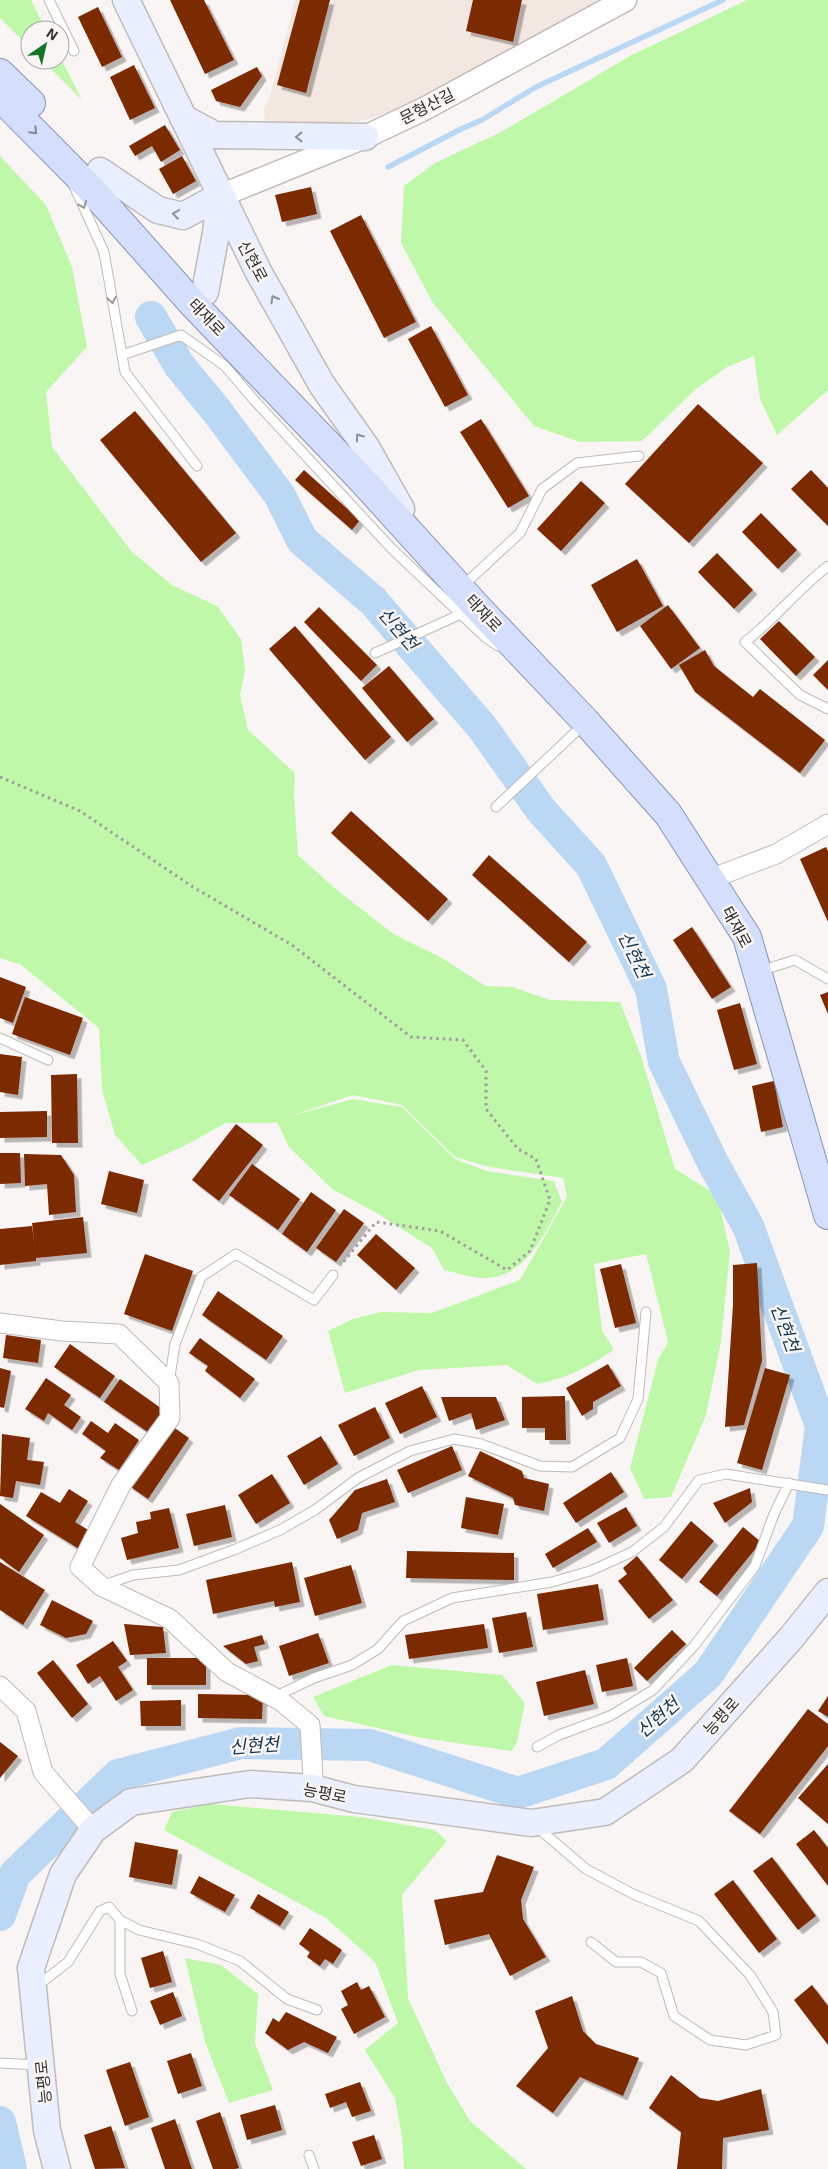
<svg xmlns="http://www.w3.org/2000/svg" width="828" height="2169" font-family="'Exo 2','Noto Sans KR',sans-serif">
	<style>
		.built { fill: #f3e7e2 }
		.green { fill: #c0f8a9 }
		.lines { fill: none; stroke-linecap: round; stroke-linejoin: round }
		.stream { stroke: #bad8f4; stroke-width: 5.5 }
		.river { stroke: #bad8f4; stroke-width: 32 }
		.building { fill: #7c2902; filter: url(#shadow) }
		.service-casing { stroke: #bfbbba; stroke-width: 11 }
		.minor-casing { stroke: #bfbbba; stroke-width: 21 }
		.tertiary-casing { stroke: #bfbbba; stroke-width: 25 }
		.secondary-casing { stroke: #bfbbba; stroke-width: 29 }
		.primary-casing { stroke: #8894b6; stroke-width: 30 }
		.path { stroke: #a09d9c; stroke-width: 3; stroke-dasharray: 2.5 4; stroke-linecap: butt }
		.service { stroke: #fff; stroke-width: 9 }
		.minor { stroke: #fff; stroke-width: 19 }
		.tertiary { stroke: #fff; stroke-width: 22 }
		.secondary { stroke: #e9efff; stroke-width: 26 }
		.primary { stroke: #d4dffe; stroke-width: 28 }
		.oneway { stroke: #828896 }
		.oneway2 { stroke: #8d9097 }
		.oneway3 { stroke: #989897 }
		.labels { text-anchor: middle; stroke-width: 5; stroke-linejoin: round; paint-order: stroke }
		.street-label { font-size: 16px; fill: #31302f; stroke: #f9f5f4 }
		.water-label { font-size: 18px; font-style: italic; fill: #14354f; stroke: #f9f5f4 }
	</style>
	<defs>
		<filter id="shadow"><feDropShadow dx="4.5" dy="4.5" stdDeviation="0" flood-color="#0004"/></filter>
	</defs>
	<rect width="100%" height="100%" fill="#f9f5f4"/>
	<path class="built" d="M295,0H609L425,99L366,120L307,128L265,120L263,111L271,93Z"/>
	<path class="green" d="M0,0H31L46,30H30V48L0,18Z
		M747,0H828V390L777,435L760,399L754,356L727,367L696,389L642,441L580,442L534,426L433,303L401,243L404,186L435,163L501,132L630,56Z
		M60,57L82,100L42,60H60Z
		M0,156L46,205L72,267L87,347L46,392L52,447L132,552L172,585L217,606L241,639L245,671L240,695L248,730L295,773L294,796L298,855L338,891L395,935L440,957L486,986L512,987L550,1000L620,1002L640,1053L675,1169L717,1195L730,1251L721,1342L706,1415L671,1497L644,1499L630,1468L658,1360L668,1342L646,1254L594,1264L602,1330L614,1350C590,1366 566,1379 537,1384L507,1365L419,1370L345,1393L328,1331L353,1319L381,1312L432,1313L520,1280L567,1197L563,1178L489,1167L455,1157L402,1105L353,1095L291,1116L353,1099L402,1107L455,1159L487,1171L554,1181L562,1202C544,1234 526,1279 482,1278C470,1278 456,1272 444,1270L432,1248L375,1212L332,1189L289,1147L277,1122L271,1123H226L184,1146L142,1165L115,1135L102,1090L99,1028L21,965L0,958Z
		M392,1665L502,1675L525,1703L517,1742L512,1751L422,1738L324,1716L313,1697Z
		M211,1804L361,1817L435,1830L447,1841L402,1895L408,1998L446,2081L470,2121L526,2169H404L402,2136L395,2098L365,2050L398,2023L375,1962L326,1918L164,1830L172,1812Z
		M185,1958L221,1965L258,1994L255,2043L273,2090L229,2103L205,2042Z"/>
	<g class="lines">
		<path class="stream" d="M388,167L461,129L482,120L536,87L723,0"/>
		<path class="river" d="M0,1915L15,1874L118,1775L241,1743L370,1745L518,1793L606,1764L708,1674L808,1526L821,1426L748,1226L713,1163L664,1062L651,989L591,865L541,810L482,727L373,601L302,540L280,496L216,410L179,365L151,317
			M0,2122L11,2169"/>
	</g>
	<path class="building" d="M170,0H204L234,60L205,74Z
		M300,0H330L306,93L277,85Z
		M473,0H522L513,42L466,31Z
		M98,7L122,57L102,67L78,17Z
		M134,65L155,108L130,120L110,77Z
		M257,67L262,76L240,107L216,101L211,90Z
		M165,125L180,150L161,162L152,146L135,156L129,146Z
		M182,156L196,181L173,194L159,169Z
		M311,187L317,214L282,222L275,195Z
		M361,215L416,322L384,338L330,231Z
		M431,326L468,395L445,407L408,339Z
		M698,404L763,463L689,543L625,484Z
		M135,411L236,533L201,562L100,440Z
		M481,419L529,496L508,508L460,432Z
		M304,470L360,520L352,530L295,480Z
		M811,470L828,488V526L791,489Z
		M581,481L605,503L561,551L537,529Z
		M761,513L797,550L778,569L742,532Z
		M717,553L753,590L734,609L698,572Z
		M637,559L663,606L617,632L591,585Z
		M668,605L700,648L671,669L640,626Z
		M319,607L377,665L361,681L304,622Z
		M779,621L815,657L796,676L760,639Z
		M295,626L391,737L365,760L269,649Z
		M705,650L714,666L753,697L760,689L825,740L800,773L695,692L679,665Z
		M828,660V690L813,675Z
		M389,666L434,719L407,742L362,688Z
		M351,811L448,899L428,921L331,833Z
		M826,847L828,851V922L800,859Z
		M489,855L587,942L569,962L472,875Z
		M692,927L731,987L712,999L673,940Z
		M0,977L26,987L13,1023L0,1018Z
		M828,992V1014L820,995Z
		M25,997L83,1018L70,1055L12,1034Z
		M740,1003L757,1064L734,1070L717,1010Z
		M0,1054L22,1057L18,1095L0,1092Z
		M77,1074L78,1143H52L51,1075Z
		M774,1081L783,1127L761,1132L752,1086Z
		M47,1111V1137L0,1138V1112Z
		M236,1124L263,1145L219,1201L192,1180Z
		M0,1153H20L21,1183L0,1184Z
		M24,1154L61,1155L74,1175L76,1212L49,1215L47,1184L25,1186Z
		M252,1164L300,1199L278,1230L229,1195Z
		M109,1171L144,1180L137,1213L101,1204Z
		M311,1192L336,1210L307,1252L282,1234Z
		M344,1209L364,1223L336,1262L316,1248Z
		M83,1217L87,1253L36,1258V1261L0,1265V1229L32,1226L35,1247L32,1223Z
		M376,1234L415,1268L396,1290L357,1255Z
		M145,1254L193,1271L172,1331L124,1314Z
		M757,1263L762,1361L744,1425L725,1427L733,1305V1265Z
		M621,1264L636,1323L615,1328L600,1269Z
		M218,1291L283,1336L266,1360L202,1315Z
		M6,1335L41,1340L38,1363L3,1358Z
		M200,1338L255,1379L240,1398L205,1371L208,1366L189,1353Z
		M70,1344L115,1376L100,1398L54,1367Z
		M608,1364L621,1386L593,1402V1409L582,1416L566,1388Z
		M0,1368L11,1371L4,1408L0,1407Z
		M765,1368L790,1375L762,1470L737,1463Z
		M46,1378L71,1395L64,1405L81,1417L72,1430L48,1413L44,1421L25,1409Z
		M120,1379L165,1411L149,1433L104,1402Z
		M422,1386L437,1417L400,1434L385,1403Z
		M565,1396L566,1440H545V1428H522V1397Z
		M441,1397H496L505,1420L476,1430L471,1413L449,1421Z
		M375,1407L390,1438L354,1456L338,1425Z
		M91,1421L108,1433L115,1423L139,1440L119,1470L100,1458L106,1451L82,1434Z
		M169,1424L189,1438L148,1499L128,1485Z
		M2,1434L30,1438L27,1460L44,1462L40,1485L16,1481L13,1498L0,1496Z
		M321,1436L338,1464L304,1485L287,1456Z
		M452,1446L462,1470L408,1493L397,1470Z
		M480,1451L522,1471L524,1478L549,1484L544,1511L515,1505L513,1498L468,1476Z
		M611,1472L624,1492L576,1523L563,1503Z
		M272,1474L290,1503L256,1524L238,1495Z
		M387,1479L395,1502L362,1513L358,1530L337,1539L329,1520L355,1490Z
		M750,1488L752,1502L725,1523L713,1503Z
		M69,1489L88,1501L75,1522L90,1531L79,1549L26,1516L41,1492L60,1503Z
		M466,1497L504,1504L498,1535L461,1528Z
		M0,1504L44,1535L19,1572L0,1558Z
		M225,1505L232,1537L194,1546L186,1514Z
		M626,1507L637,1526L609,1543L597,1523Z
		M169,1508L179,1548L127,1560L121,1538L138,1533L136,1522L151,1519L150,1512Z
		M691,1521L714,1541L682,1579L659,1560Z
		M743,1527L761,1542L717,1596L699,1582Z
		M588,1528L597,1542L553,1568L545,1554Z
		M407,1551L514,1553V1580L406,1578Z
		M637,1556L673,1600L649,1619L618,1581L627,1574L623,1568Z
		M0,1562L45,1590L23,1625L0,1610Z
		M292,1562L300,1602L275,1607L274,1601L213,1614L206,1580Z
		M351,1565L362,1603L315,1616L304,1578Z
		M598,1584L604,1620L543,1630L537,1594Z
		M52,1600L93,1621L86,1634L66,1638L40,1625Z
		M526,1612L533,1647L499,1653L492,1618Z
		M124,1624L163,1627L166,1653L130,1655Z
		M484,1624L488,1648L409,1659L405,1635Z
		M672,1630L686,1644L647,1681L634,1668Z
		M318,1633L329,1663L289,1676L279,1646Z
		M262,1635L265,1644L254,1647L258,1661L246,1664L223,1646Z
		M113,1641L127,1661L118,1667L133,1690L116,1701L100,1676L88,1684L76,1665Z
		M147,1658H206V1685H147Z
		M627,1658L633,1686L602,1692L596,1665Z
		M53,1660L88,1704L72,1718L37,1673Z
		M585,1670L594,1704L544,1716L536,1682Z
		M198,1694L263,1695L262,1719L198,1718Z
		M828,1696V1717L818,1711Z
		M181,1700V1726H141L140,1701Z
		M808,1709L828,1724V1746L760,1834L729,1811Z
		M0,1742L18,1756L0,1778Z
		M828,1764V1824L798,1798Z
		M814,1830L828,1848V1886L796,1844Z
		M135,1842L178,1850L172,1885L129,1877Z
		M497,1855L534,1867L521,1900L523,1919L546,1957L510,1976L489,1934L445,1945L434,1900L483,1892Z
		M772,1857L816,1916L798,1930L753,1871Z
		M199,1876L235,1895L225,1912L190,1893Z
		M733,1880L777,1939L759,1953L714,1894Z
		M258,1894L289,1912L280,1926L250,1908Z
		M310,1928L342,1950L333,1964L325,1959L320,1966L307,1957L310,1952L299,1944Z
		M163,1951L172,1982L150,1988L141,1958Z
		M357,1982L361,1990L369,1986L385,2017L354,2034L341,2009L348,2005L341,1991Z
		M812,1985L828,2006V2045L794,2000Z
		M173,1992L182,2016L160,2025L150,2001Z
		M572,1996L583,2031L596,2044L639,2058L623,2096L580,2077L553,2113L516,2086L548,2048L535,2011Z
		M286,2012L337,2037L328,2053L304,2042L288,2050L265,2033L273,2018L279,2022Z
		M191,2053L202,2086L178,2094L167,2061Z
		M130,2062L149,2117L125,2126L106,2070Z
		M671,2075L700,2098L718,2101L761,2089L769,2130L723,2138L722,2169H677L681,2132L649,2108Z
		M360,2082L371,2111L352,2117L346,2102L330,2108L325,2094Z
		M275,2105L282,2130L247,2140L240,2115Z
		M220,2112L239,2168L235,2169H213L196,2121Z
		M175,2119L192,2169H165L151,2128Z
		M111,2126L125,2168L95,2169L84,2135Z
		M374,2135L382,2159L361,2166L352,2142Z"/>
	<g class="lines">
		<g class="service-casing">
			<path id="service" d="M49,0L74,51
				M74,186L104,252L122,355
				M197,466L125,372L122,355L181,335L225,366L254,400L392,549L485,637L498,646
				M828,566C798,589 775,619 745,642L800,695L828,709
				M467,582L520,533L542,489L577,463L639,456
				M375,653L461,614
				M496,807L584,724
				M766,969L795,960L828,979
				M0,1038L48,1060
				M169,1383L175,1344L201,1277L236,1254L314,1300L333,1275
				M104,1585L133,1575L179,1570L236,1549L280,1530L315,1510L358,1478L410,1451L454,1439L481,1444L540,1466L572,1467L620,1438L638,1399L646,1312
				M274,1697L314,1678L352,1665L378,1649L403,1621L452,1598L552,1582L590,1571L632,1552L664,1527L699,1480L726,1474L828,1490
				M537,1747L559,1735L610,1716L653,1690L694,1646L755,1566L774,1514L789,1483
				M538,1828L586,1869L633,1894L699,1921L750,1975L773,2012L776,2035L746,2045L710,2040L674,2016L661,1973L641,1962H616L591,1942
				M120,1920V1974L132,2011
				M37,1986L68,1962L100,1911L109,1907L120,1920L139,1930L197,1944L240,1961L287,1999L317,2010
				M0,2063L38,2065
				M309,2155L314,2169"/>
		</g>
		<g class="minor-casing">
			<path id="minor" d="M718,876L776,854L828,824
				M0,1323L62,1331L119,1334L169,1383L170,1418L121,1485L80,1567L101,1586L170,1619L227,1672L281,1701L310,1725L313,1778L312,1788
				M0,1686L26,1711L43,1772L93,1830"/>
		</g>
		<g class="tertiary-casing">
			<path id="tertiary" d="M220,196L365,137L422,110L625,0"/>
		</g>
		<g class="secondary-casing">
			<path id="secondary" d="M126,0L258,271L322,385L366,447L401,509
				M183,118L215,135L365,137
				M100,171L158,210L183,216L220,196
				M192,303L205,292L216,233L220,196
				M57,2169L47,2130L31,1968L63,1874L93,1830L131,1802L250,1784L312,1788L354,1799L532,1823L605,1812L682,1760L791,1638L828,1592"/>
		</g>
		<g class="primary-casing">
			<path id="primary" d="M0,73L31,103
				M0,97L89,187L192,303L361,479L478,608L586,722L668,814L747,937L828,1215"/>
		</g>
		<path class="path" d="M0,777L80,811L193,887L292,945L411,1037L463,1040L486,1071V1109L518,1149L536,1159L550,1200L530,1251L507,1270L440,1231L376,1222L341,1265"/>
		<use href="#service" class="service"/>
		<use href="#minor" class="minor"/>
		<use href="#tertiary" class="tertiary"/>
		<use href="#secondary" class="secondary"/>
		<use href="#primary" class="primary"/>
	</g>
	<defs><path id="oneway-chevron" d="M-2-3.5L2.5 0L-2 3.5" fill="none" stroke-width="1.6" stroke-linecap="round" stroke-linejoin="round" transform="scale(1.25)"/></defs>
	<use class="oneway" href="#oneway-chevron" transform="translate(34 131) rotate(46)"/>
	<g class="oneway2">
		<use href="#oneway-chevron" transform="translate(299 137) rotate(-180)"/>
		<use href="#oneway-chevron" transform="translate(176 214) rotate(-172)"/>
		<use href="#oneway-chevron" transform="translate(274 299) rotate(-120)"/>
		<use href="#oneway-chevron" transform="translate(359 437) rotate(-125)"/>
	</g>
	<g class="oneway3">
		<use href="#oneway-chevron" transform="translate(83 205) rotate(66)"/>
		<use href="#oneway-chevron" transform="translate(112 300) rotate(80)"/>
	</g>
	<g class="labels">
		<g class="street-label">
			<text transform="translate(427 106) rotate(-27)" y="6">문형산길</text>
			<text transform="translate(253 261) rotate(62)" y="6">신현로</text>
			<text transform="translate(207 317) rotate(46)" y="6">태재로</text>
			<text transform="translate(484 613) rotate(47)" y="6">태재로</text>
			<text transform="translate(737 927) rotate(62)" y="6">태재로</text>
			<text transform="translate(721 1716) rotate(-48)" y="6">능평로</text>
			<text transform="translate(325 1793) rotate(11)" y="6">능평로</text>
			<text transform="translate(43 2082) rotate(-96)" y="6">능평로</text>
		</g>
		<g class="water-label">
			<text transform="translate(398 629) rotate(49)" y="6">신현천</text>
			<text transform="translate(634 955) rotate(64)" y="6">신현천</text>
			<text transform="translate(785 1328) rotate(70)" y="6">신현천</text>
			<text transform="translate(658 1718) rotate(-41)" y="6">신현천</text>
			<text transform="translate(254 1746) rotate(-4)" y="6">신현천</text>
		</g>
	</g>
	<g transform="translate(45 45) rotate(34)"><circle r="24" fill="#f9f5f4" stroke="#a9a6a5"/>
	<path d="M0-4L9 19L0 12L-9 19Z" fill="#137526"/>
	<text y="-8" font-size="14" font-weight="bold" text-anchor="middle" fill="#31302f">N</text>
	</g>
</svg>
